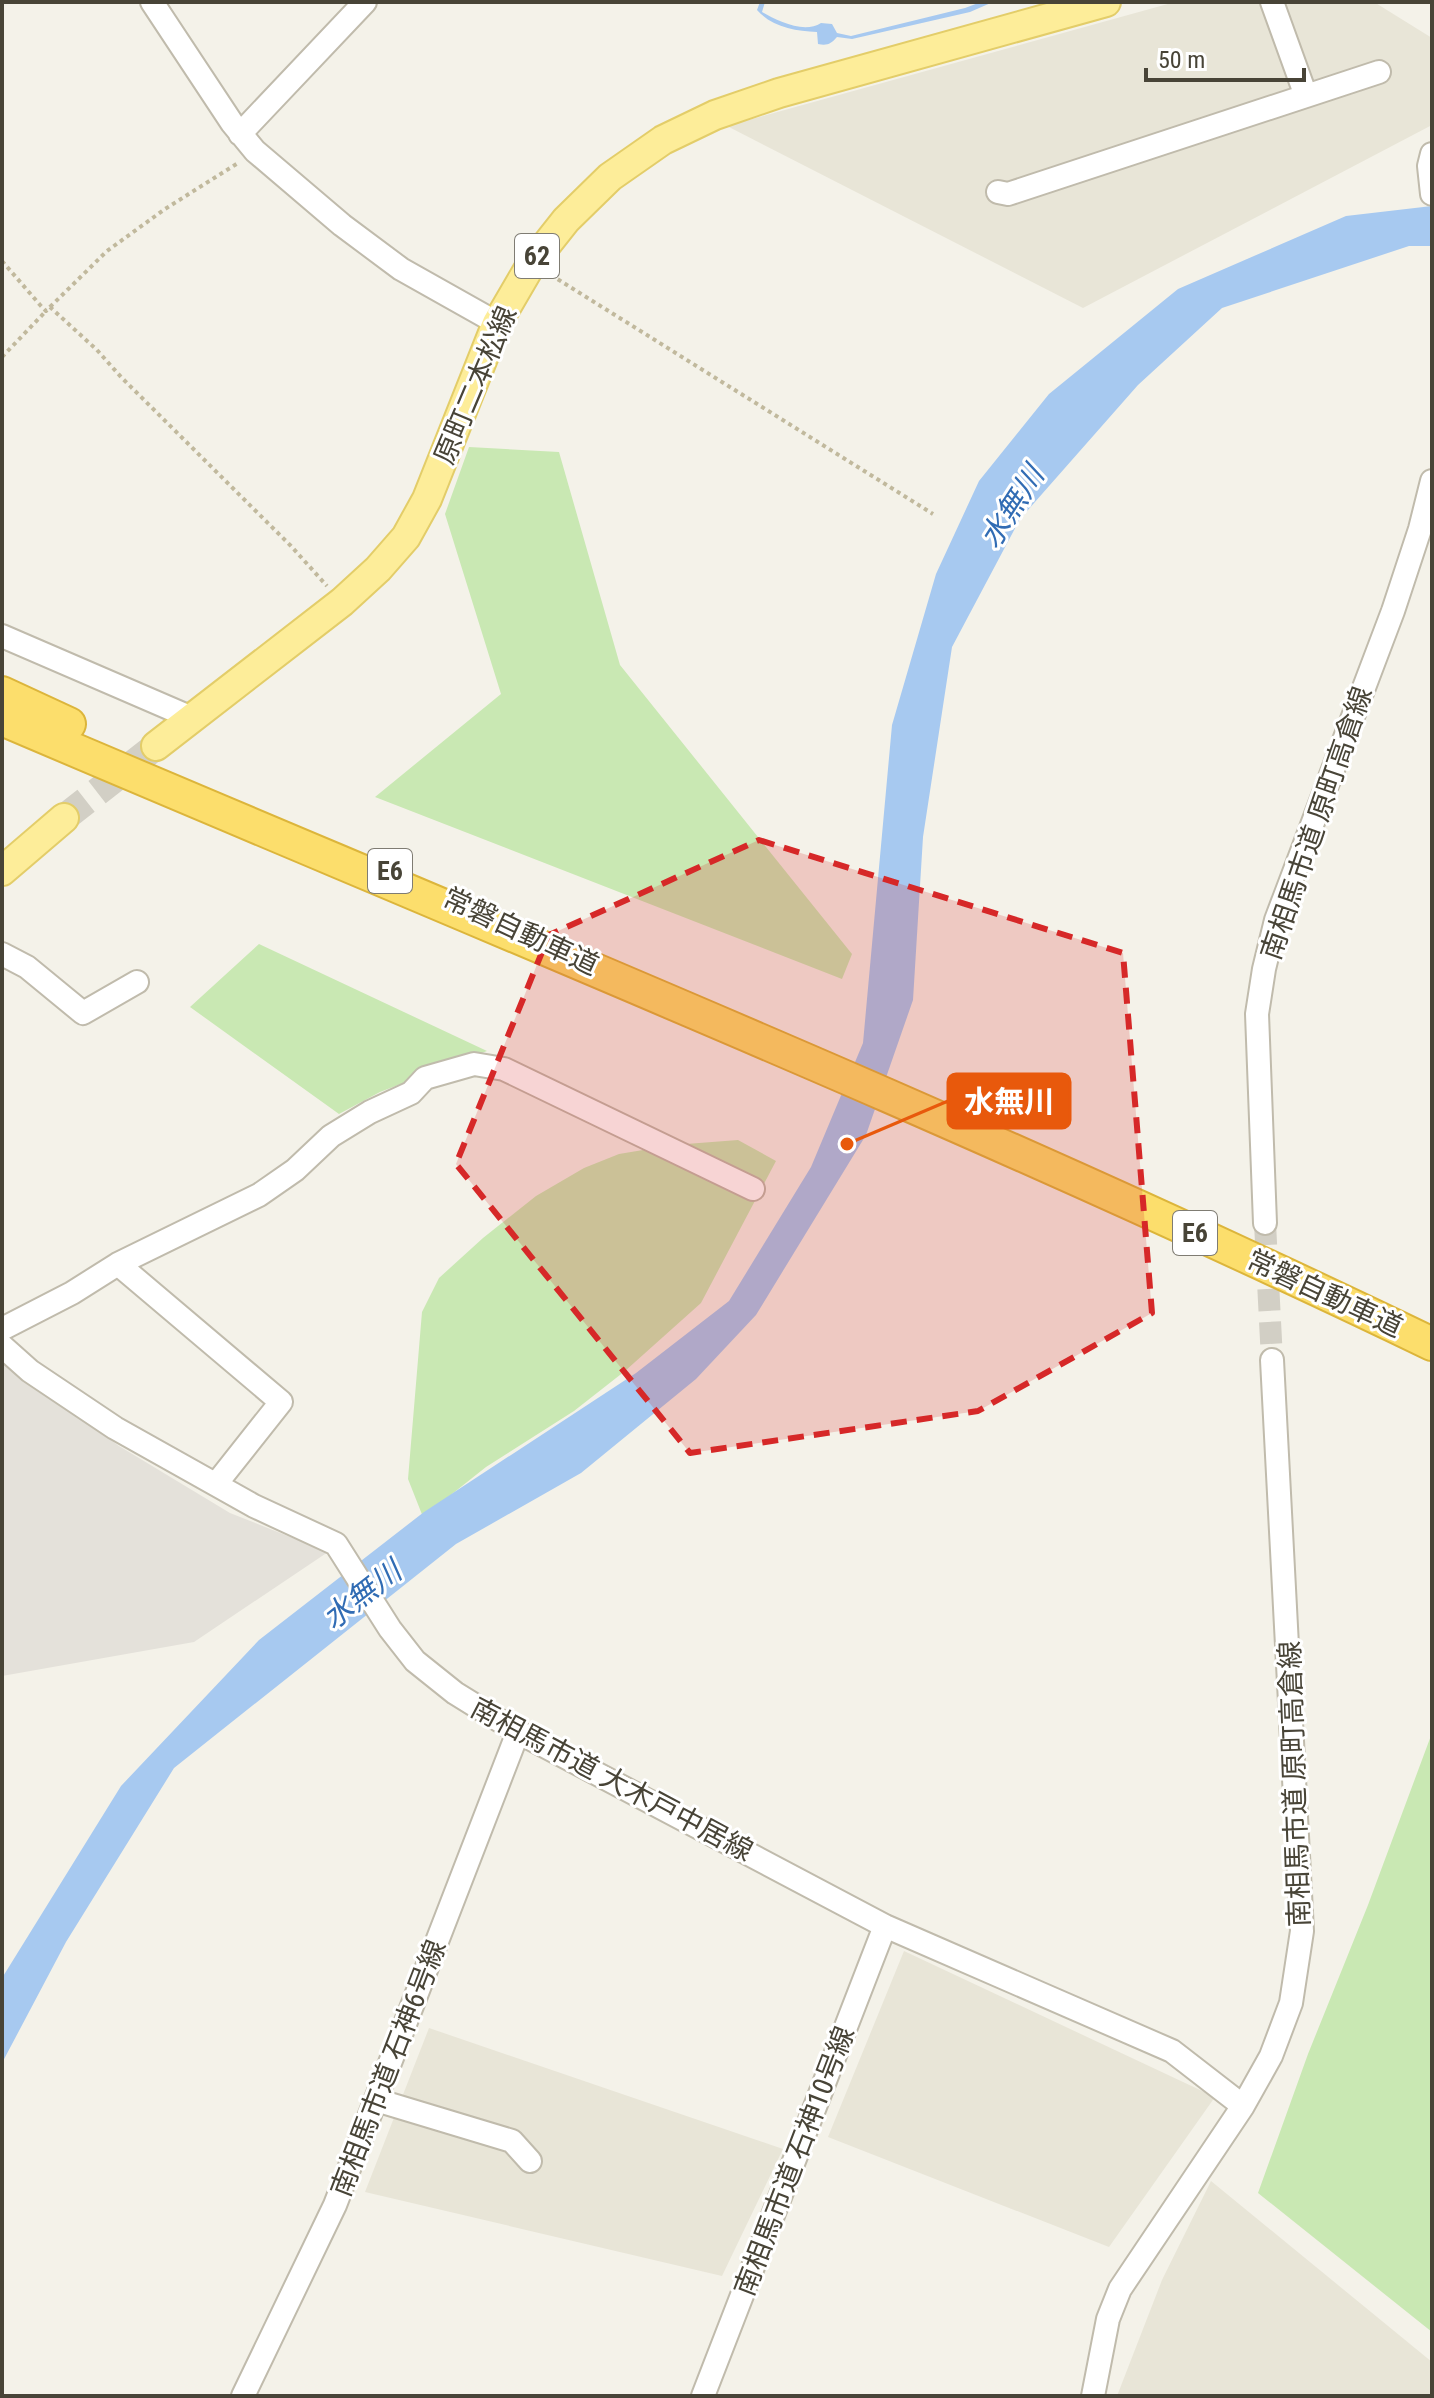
<svg xmlns="http://www.w3.org/2000/svg" width="1434" height="2398" font-family="'Roboto Condensed','Noto Sans JP',sans-serif">
	<style>
		.residential { fill: #e8e5d7 }
		.industrial { fill: #e4e1da }
		.green { fill: #c9e8b3 }
		.water { fill: #a7c9f0 }
		.lines { fill: none; stroke-linecap: round; stroke-linejoin: round }
		.minor-tunnel { stroke: #d2cfc5; stroke-width: 22; stroke-dasharray: 22 11; stroke-linecap: butt }
		.major-tunnel { stroke: #d2cfc5; stroke-width: 28; stroke-dasharray: 28 14; stroke-linecap: butt }
		.minor-casing { stroke: #c0bbac; stroke-width: 26 }
		.major-casing { stroke: #e3cd69; stroke-width: 32 }
		.highway-casing { stroke: #dcb53b; stroke-width: 36 }
		.path { stroke: #c1b99d; stroke-width: 4; stroke-dasharray: 4 4; stroke-linecap: butt }
		.minor { stroke: #fff; stroke-width: 22 }
		.major { stroke: #fded99; stroke-width: 28 }
		.highway { stroke: #fcde6c; stroke-width: 32 }
		.marked { fill: #d62828; fill-opacity: 0.2; stroke: #d62828; stroke-width: 6; stroke-dasharray: 16 10; stroke-linejoin: round }
		.labels { text-anchor: middle; stroke-width: 6; stroke-linejoin: round; paint-order: stroke }
		.shield { fill: #fff; stroke: #7f7c73; stroke-width: 2 }
		.shield-label { font-size: 26px; font-weight: bold; fill: #484437 }
		.street-label { font-size: 28px; fill: #484437; stroke: #fff }
		.water-label { font-size: 30px; font-style: italic; fill: #316cb4; stroke: #fff }
		.leader { fill: none; stroke: #e8590c; stroke-width: 3 }
		.callout-dot { fill: #e8590c; stroke: #fff; stroke-width: 3 }
		.callout { fill: #e8590c; stroke: #e8590c; stroke-width: 3 }
		.callout-label { font-size: 30px; text-anchor: middle; font-weight: bold; fill: #fff }
	</style>
	<rect width="100%" height="100%" fill="#f4f2e9"/>
	<path class="residential" d="M1175,2H1374L1432,38V125L1083,308L727,126Z
		M904,1951L1215,2097L1109,2247L828,2137Z
		M429,2028L783,2149L722,2276L365,2192Z
		M1211,2181L1432,2362V2396H1117L1162,2280Z"/>
	<path class="industrial" d="M2,1361L119,1446L230,1513L328,1552L194,1642L2,1676Z"/>
	<path class="green" d="M469,447L559,452L620,665L852,954L842,979L375,797L501,694L445,514Z
		M259,944L487,1051L380,1092L339,1114L190,1007Z
		M738,1140L776,1161L701,1303L625,1371L574,1411L486,1467L423,1517L408,1479L422,1312L439,1278L483,1238L536,1196L584,1168L619,1154L673,1145Z
		M1432,1733V2332L1258,2193L1308,2054L1368,1905Z"/>
	<path class="water" d="M760,2H765L762,12C778,21 804,34 821,23L832,24L837,33L851,36L965,8L981,2H993L970,12L852,39L837,37C831,44 827,46 818,44L817,32C795,31 772,27 757,10Z
		M1432,206V246H1409L1222,308L1138,385L1020,519L952,647L923,837L913,1000L866,1135L756,1315L696,1379L581,1473L456,1544L174,1768L66,1942L2,2063V1978L121,1786L259,1640L424,1512L636,1373L729,1301L811,1167L863,1043L892,725L936,574L979,481L1049,394L1178,289L1346,216Z"/>
	<g class="lines">
		<path class="minor-tunnel" d="M1265,1223L1272,1360"/>
		<path class="major-tunnel" d="M64,818L156,746"/>
		<g class="minor-casing">
			<path id="minor" d="M152,2L232,123L255,151L342,225L401,269L497,323
				M1272,2L1306,96
				M240,134L365,2
				M1432,154L1429,166L1432,194
				M998,192L1008,194L1379,72
				M2,636L192,718
				M2,954L27,967L83,1013L137,982
				M1265,1223L1257,1014L1264,969L1276,920L1393,611L1420,529L1432,481
				M118,1264L281,1402L216,1484
				M2,1329L72,1293L118,1264L259,1195L295,1170L331,1136L370,1112L411,1093L425,1078L474,1064L504,1069L753,1189
				M2,1346L30,1371L115,1428L254,1506L336,1544L390,1629L415,1661L455,1693L518,1732L885,1926L1172,2051L1243,2106
				M376,2100L512,2141L530,2161
				M243,2396L335,2205L518,1732
				M703,2396L885,1926
				M1093,2396L1108,2319L1120,2289L1243,2106L1271,2056L1291,2003L1302,1931L1272,1360"/>
		</g>
		<g class="major-casing">
			<path id="major" d="M156,746L342,602L378,569L406,537L427,499L497,323L532,263L566,220L610,177L663,140L715,115L779,93L1106,2
				M2,871L64,818"/>
		</g>
		<g class="highway-casing">
			<path id="highway" d="M2,693L69,724
				M2,719C480,923 963,1118 1432,1344"/>
		</g>
		<path class="path" d="M2,261L41,306L46,311L50,307L97,350L121,377L291,546L327,586
			M551,275L933,514
			M50,307L107,251L165,209L238,163
			M2,357L46,311"/>
		<use href="#minor" class="minor"/>
		<use href="#major" class="major"/>
		<use href="#highway" class="highway"/>
	</g>
	<path class="marked" d="M759,840L1123,953L1152,1313L978,1411L690,1453L456,1164L549,935Z"/>
	<g class="labels">
		<g class="shield">
			<rect x="515" y="234" width="44" height="44" rx="6"/>
			<rect x="368" y="849" width="44" height="44" rx="6"/>
			<rect x="1173" y="1211" width="44" height="44" rx="6"/>
		</g>
		<g class="shield-label">
			<text x="537" y="265">62</text>
			<text x="390" y="880">E6</text>
			<text x="1195" y="1242">E6</text>
		</g>
		<g class="street-label">
			<text transform="translate(475 385) rotate(-67)" y="10">原町二本松線</text>
			<text transform="translate(1316 823) rotate(-71)" y="10">南相馬市道 原町高倉線</text>
			<text transform="translate(521 931) rotate(25)" y="10">常磐自動車道</text>
			<text transform="translate(1325 1293) rotate(25)" y="10">常磐自動車道</text>
			<text transform="translate(612 1779) rotate(28)" y="10">南相馬市道 大木戸中居線</text>
			<text transform="translate(1294 1784) rotate(-92)" y="10">南相馬市道 原町高倉線</text>
			<text transform="translate(388 2068) rotate(-69)" y="10">南相馬市道 石神6号線</text>
			<text transform="translate(794 2161) rotate(-69)" y="10">南相馬市道 石神10号線</text>
		</g>
		<g class="water-label">
			<text transform="translate(1012 507) rotate(-57)" y="10">水無川</text>
			<text transform="translate(362 1595) rotate(-38)" y="10">水無川</text>
		</g>
	</g>
	<path class="leader" d="M847 1144L948 1101"/>
	<circle class="callout-dot" cx="847" cy="1144" r="8"/>
	<rect class="callout" x="948" y="1074" width="122" height="54" rx="8"/>
	<g class="callout-label">
		<text x="1009" y="1112">水無川</text>
	</g>
	<rect width="1434" height="2398" fill="none" stroke="#484437" stroke-width="8"/>
	<path d="M1146 68v12h158v-12" fill="none" stroke="#484437" stroke-width="4"/>
	<text x="1158" y="68" font-size="24" fill="#484437" stroke="#ffffff" stroke-width="6" paint-order="stroke">50 m</text>
</svg>
